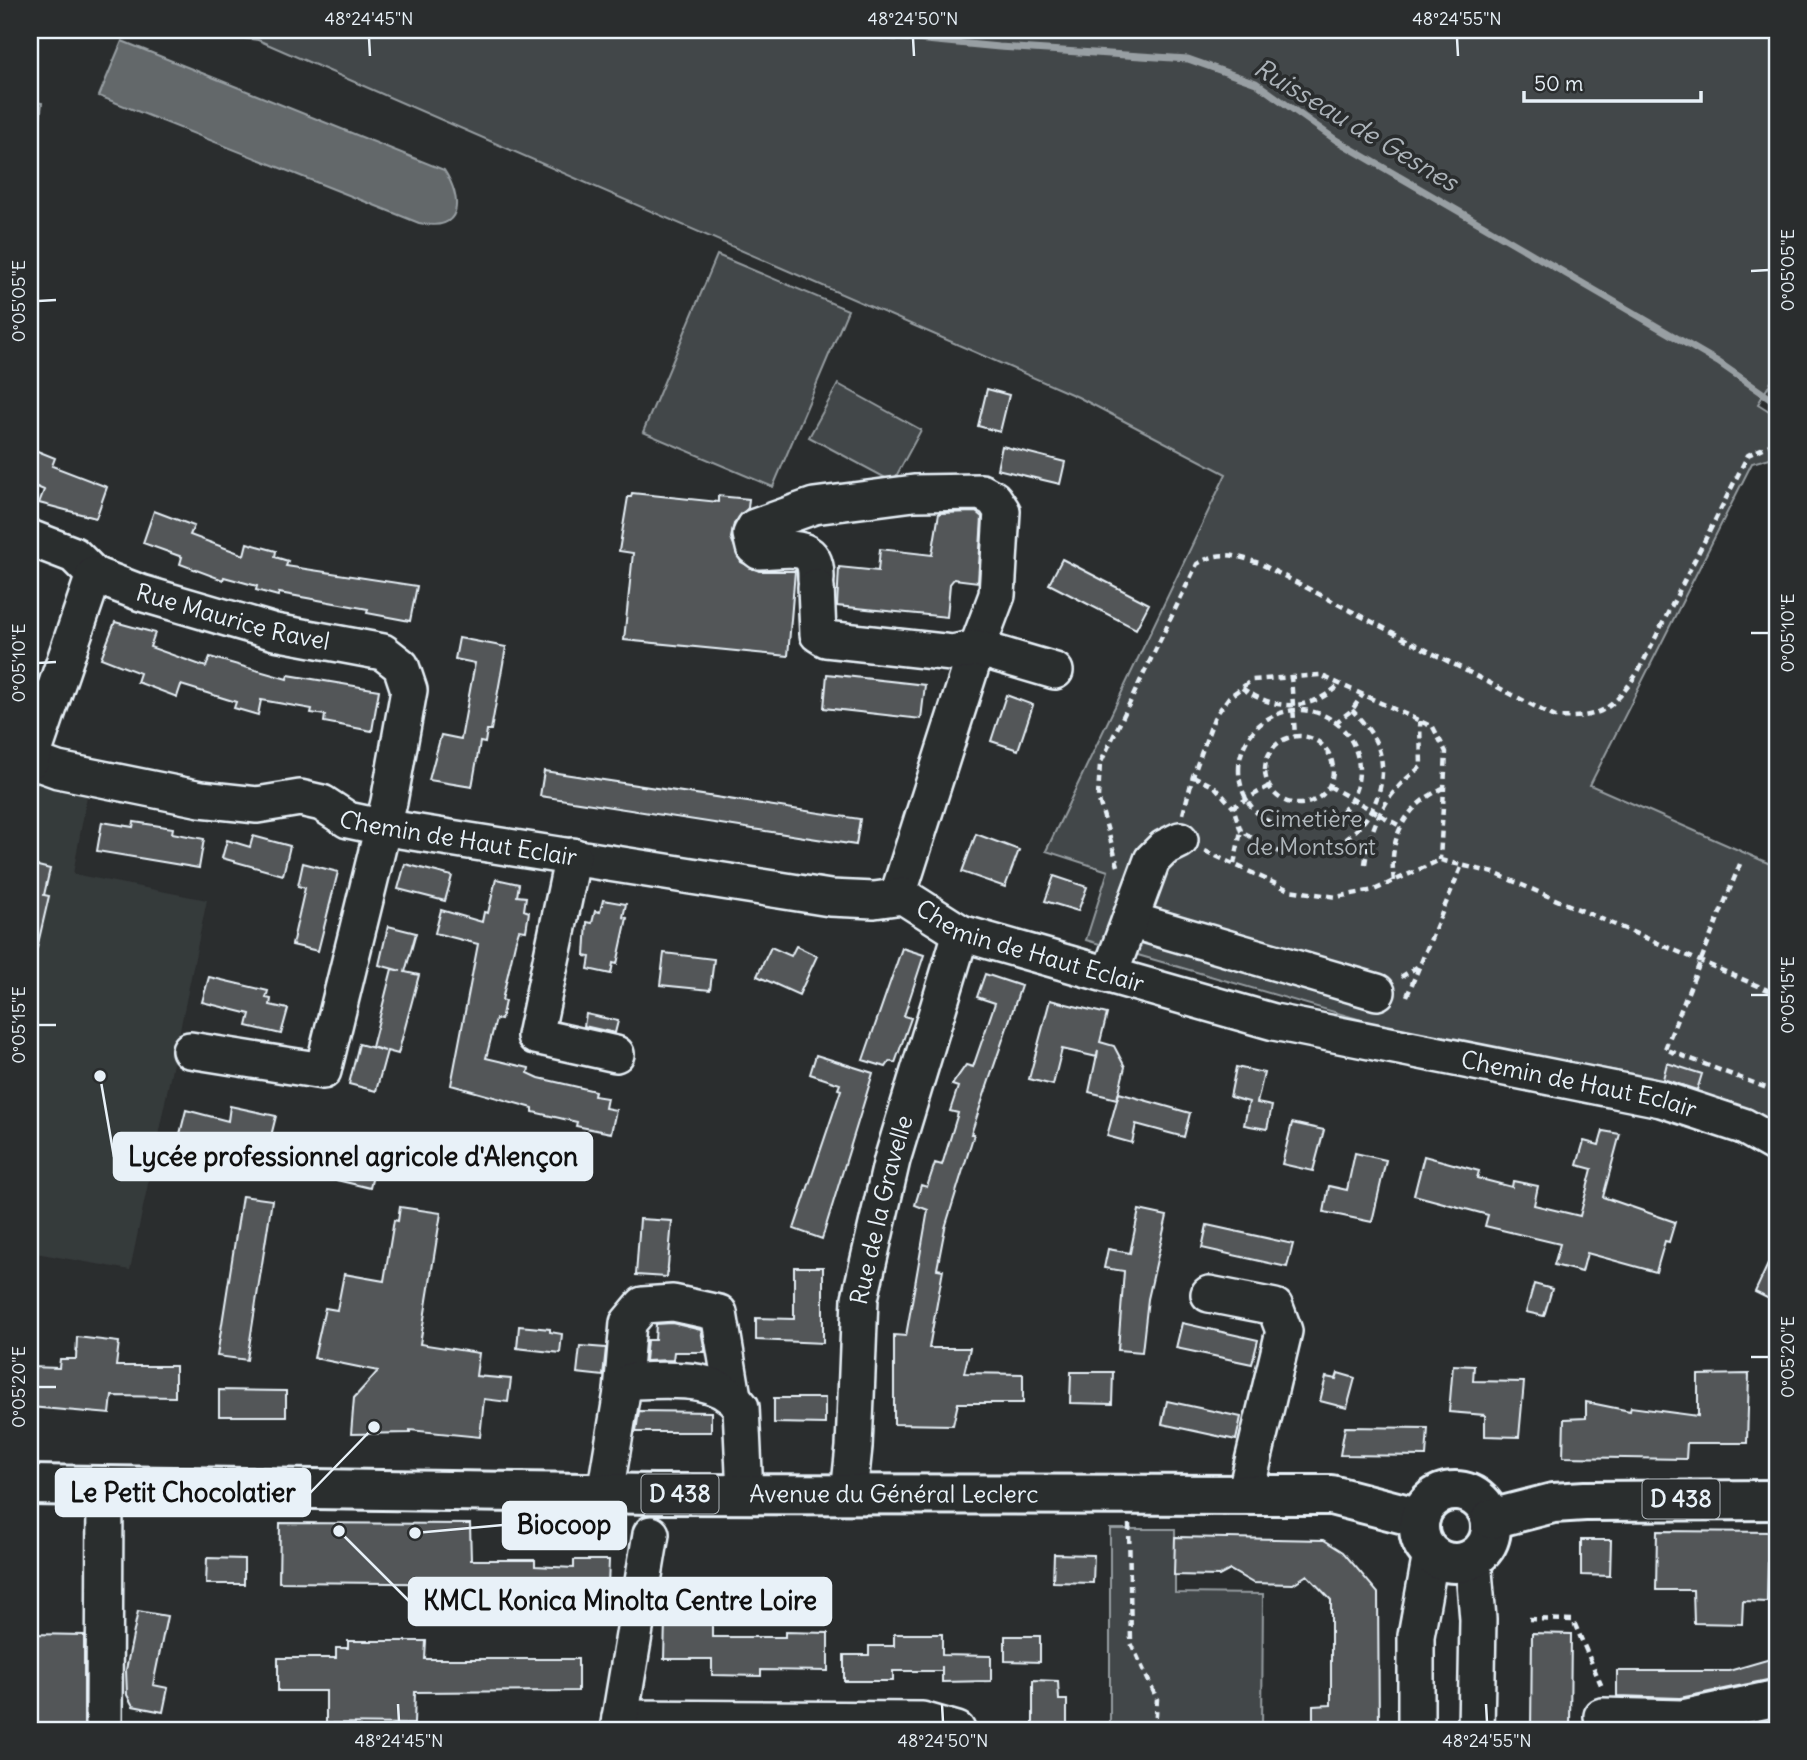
<svg xmlns="http://www.w3.org/2000/svg" width="1807" height="1760" font-family="Delius,sans-serif">
	<style>
		.built { fill: #363a3b }
		.green { fill: #424648; stroke: #959ca0; stroke-width: 2 }
		.water { fill: #63686b; stroke: #989fa3; stroke-width: 2 }
		.lines { fill: none; stroke-linecap: round; stroke-linejoin: round }
		.stream { stroke: #989fa3; stroke-width: 7 }
		.building { fill: #535759; stroke: #e8f1f8; stroke-width: 2 }
		.minor-casing { stroke: #e8f1f8; stroke-width: 40 }
		.major-casing { stroke: #e8f1f8; stroke-width: 44 }
		.path { stroke: #e8f1f8; stroke-width: 4.5; stroke-dasharray: 7 5; stroke-linecap: butt }
		.minor { stroke: #2a2d2e; stroke-width: 35 }
		.major { stroke: #2a2d2e; stroke-width: 38 }
		.ticks { fill: none; stroke: #e8f1f8; stroke-width: 2.5 }
		.labels { text-anchor: middle; stroke-width: 7; stroke-linejoin: round; paint-order: stroke }
		.shield { fill: #2a2d2e; stroke: #afb6bb; stroke-width: 2 }
		.shield-label { font-size: 23px; font-weight: bold; fill: #e8f1f8 }
		.street-label { font-size: 24px; fill: #e8f1f8; stroke: #2a2d2e }
		.park-label { font-size: 24px; fill: #aeb5ba; stroke: #2a2d2e }
		.water-label { font-size: 26px; font-style: italic; fill: #acb3b9; stroke: #2a2d2e }
		.leader { fill: none; stroke: #e8f1f8; stroke-width: 2.5 }
		.callout-dot { fill: #e8f1f8; stroke: #2a2d2e; stroke-width: 2.5 }
		.callout { fill: #e8f1f8; stroke: #e8f1f8; stroke-width: 2.5 }
		.callout-label { font-size: 26px; text-anchor: middle; font-weight: bold; fill: #111 }
		.neatline { fill: none; stroke: #e8f1f8; stroke-width: 2.5 }
		.ticks-label { font-size: 18px; text-anchor: middle; fill: #e8f1f8 }
	</style>
	<rect width="100%" height="100%" fill="#2a2d2e"/>
	<filter id="ink" filterUnits="userSpaceOnUse"><feTurbulence type="fractalNoise" baseFrequency=".0143" numOctaves="2"/><feDisplacementMap in="SourceGraphic" scale="14" xChannelSelector="R" yChannelSelector="G"/><feConvolveMatrix kernelMatrix="1 2 1 2 8 2 1 2 1" color-interpolation-filters="sRGB"/></filter>
	<g filter="url(#ink)">
		<path class="built" d="M30,771L88,790L73,874L207,900L130,1270L30,1252Z"/>
		<path class="green" d="M186,30H1777V385L1771,382L1758,404L1777,416V456L1752,463L1590,785L1777,867V1127L1650,1077L1403,1032L1086,940L1108,871L1046,851L1226,474L1078,397L258,40Z
			M717,255L848,310L773,487L643,432Z
			M838,384L921,430L893,482L809,437Z
			M1110,1529H1175V1593L1263,1594L1262,1730H1110Z"/>
		<path class="water" d="M122,41L444,170C463,199 463,233 419,223L99,96Z
			M30,101L42,103L34,168L30,167Z"/>
		<g class="lines">
			<path class="stream" d="M821,30L999,47L1188,59L1256,83L1336,140L1718,362L1777,403"/>
		</g>
		<path class="building" d="M987,389L1009,395L1000,432L978,426Z
			M1002,446L1065,462L1060,484L997,469Z
			M30,448L55,458L52,466L107,487L96,518L39,503L44,490L30,484Z
			M632,493L718,502V496L749,499L748,508L734,524L731,538L741,562L759,571H795L788,656L624,640L633,553L619,551L628,497H631Z
			M154,511L194,526L190,535L244,555L247,543L276,551L275,557L288,561L286,566L417,586L410,621L367,613L368,609L279,593L278,596L256,590L257,586L224,577L223,580L180,564L182,557L143,543Z
			M976,512L982,517L978,582L954,579L950,584L947,617L837,606L839,567L878,571L880,549L932,555L939,513Z
			M1062,559L1149,604L1136,629L1049,584Z
			M115,622L155,633L150,647L206,667L210,657L287,679L288,675L379,690L372,731L324,722L325,715L311,713L312,709L261,700L258,715L234,708L236,702L181,685L177,697L137,682L140,673L101,658Z
			M459,638L506,647L491,730H487L485,743L480,742L472,787L429,780L441,735L461,739L475,663L455,659Z
			M827,674L925,685L921,719L824,708Z
			M1006,695L1033,705L1018,750L991,741Z
			M544,771L860,819L856,845L540,796Z
			M102,822L133,827L134,822L173,828L172,833L204,839L199,868L97,851Z
			M976,834L1019,850L1005,887L962,872Z
			M253,836L290,846L283,875L222,858L227,840L250,847Z
			M303,863L338,872L318,951L292,945L305,888L298,886Z
			M30,864L50,869L44,895L49,896L37,948L30,947Z
			M405,864L452,876L445,901L398,889Z
			M1054,876L1087,887L1078,911L1045,901Z
			M496,879L519,884L517,896L526,897L524,910L529,912L526,931L519,930L515,943L502,1000L505,1001L501,1020L496,1019L486,1058L529,1068L528,1073L539,1078L595,1091L594,1096L607,1098L605,1108L616,1110L611,1133L576,1126L577,1122L533,1112V1108L451,1085L478,944L435,933L441,910L482,922L484,912L488,913Z
			M603,900L626,904L623,917L627,918L617,964L613,963L611,974L588,969L590,957L585,956L587,922L592,923L595,911L600,912Z
			M388,926L416,933L405,972L419,975L398,1054L387,1051L376,1091L349,1084L359,1044L385,1051L372,1047L392,969L401,971L379,965Z
			M796,946L817,956L799,995L757,976L771,947L791,956Z
			M902,948L924,955L904,1016L911,1018L895,1063L890,1061L886,1067L863,1060Z
			M664,953L714,959L710,990L660,985Z
			M985,974L1021,986L971,1134H974L945,1228L937,1269L943,1270L929,1348H970L964,1373L1023,1374V1403H958L953,1425L894,1424V1335L906,1336L928,1210L915,1205L921,1185L927,1187L935,1163L942,1165L958,1113L950,1111L958,1087L952,1085L966,1065L973,1067L995,1003L977,997Z
			M209,977L268,991L266,998L271,999L270,1005L288,1009L281,1034L247,1026L250,1014L202,1002Z
			M1050,1000L1107,1014L1100,1042L1114,1046L1125,1067L1117,1099L1089,1092L1098,1050L1097,1057L1062,1049L1053,1085L1029,1079Z
			M586,1014L618,1021L615,1033L584,1026Z
			M816,1055L873,1073L822,1239L794,1229L841,1090L838,1089L840,1084L810,1074Z
			M1667,1063L1702,1074L1697,1090L1663,1079Z
			M1236,1067L1264,1073L1257,1103L1272,1106L1267,1129L1244,1125L1249,1102L1230,1097Z
			M1119,1093L1190,1113L1184,1137L1136,1124L1132,1143L1107,1136Z
			M230,1106L276,1116L268,1148L222,1138L219,1152L178,1142L186,1110L228,1121Z
			M1292,1123L1324,1130L1313,1171L1282,1164Z
			M1603,1131L1620,1134L1603,1197L1675,1222L1669,1242L1665,1241L1656,1272L1587,1253L1582,1272L1554,1265L1560,1244L1485,1226L1488,1215L1414,1195L1424,1156L1479,1171L1477,1178L1512,1187L1513,1181L1538,1186L1534,1205L1580,1216L1592,1169L1577,1165L1584,1141L1599,1145Z
			M306,1142L377,1159L370,1188L299,1171Z
			M1355,1153L1386,1160L1372,1222L1324,1212L1329,1186L1347,1190Z
			M242,1196L272,1200L247,1360L217,1356Z
			M400,1207L441,1213L420,1344L479,1353L476,1376L511,1379L508,1402L484,1399L480,1437L410,1430V1433L351,1434L354,1398L378,1371L314,1358L325,1308L337,1310L344,1274L384,1281L394,1220L398,1221Z
			M1139,1210L1167,1216L1148,1299L1142,1352L1118,1350L1124,1271L1104,1268L1108,1249L1130,1253Z
			M640,1219L672,1221L667,1277L636,1275Z
			M1207,1225L1293,1244L1287,1267L1202,1248Z
			M1777,1245V1303L1755,1292Z
			M794,1267H823V1343L756,1340V1318L794,1319Z
			M1534,1284L1552,1289L1544,1316L1526,1312Z
			M672,1323L701,1330L705,1352H674L673,1360L645,1361L647,1340H655L656,1324Z
			M1182,1323L1258,1340L1252,1364L1176,1348Z
			M519,1326L550,1329V1332L562,1334L560,1353L517,1348Z
			M77,1337L119,1342L116,1366H175V1397L112,1396L110,1414L30,1407V1367L59,1368L60,1359H76Z
			M580,1346L606,1348L603,1376L577,1373Z
			M1453,1365L1474,1366L1473,1381L1524,1382L1519,1437L1485,1436V1415L1449,1412Z
			M1071,1372H1113L1112,1404L1070,1403Z
			M1338,1373L1355,1378L1347,1408L1320,1401L1326,1377L1336,1379Z
			M1749,1374L1747,1443H1687L1686,1459L1563,1457L1564,1419L1586,1418V1402L1630,1411L1631,1407L1698,1416V1375Z
			M219,1390L286,1391V1416H219Z
			M774,1398H825V1424L774,1423Z
			M1167,1401L1241,1417L1236,1440L1162,1424Z
			M639,1411L711,1412V1432H636Z
			M1345,1427L1428,1428L1426,1456L1340,1455Z
			M280,1523L470,1524L471,1560H535V1566L574,1568V1560H609L608,1587L552,1588V1595L517,1594V1587H499V1584L279,1582Z
			M1657,1531L1777,1532V1562H1768L1767,1602L1743,1601L1742,1624L1694,1623L1693,1590H1656Z
			M1175,1537L1324,1540L1343,1552L1378,1593L1379,1730H1330V1725H1313V1706L1331,1705V1600L1307,1575L1293,1584L1253,1583L1230,1570L1219,1576L1174,1575Z
			M1581,1540H1611L1610,1576L1581,1575Z
			M1054,1554L1094,1555L1093,1583L1053,1582Z
			M207,1558L244,1559V1584H206Z
			M138,1611L167,1616L153,1685L168,1688L163,1712L133,1706L127,1695L126,1670Z
			M665,1621L712,1622V1637H785V1632L828,1633V1671L761,1670V1676L712,1675V1659H664Z
			M1532,1633L1571,1634L1570,1730H1531Z
			M30,1634L84,1635V1730H30Z
			M894,1634H942V1655L991,1656V1681L942,1682V1666V1671H893V1681H844V1655H869V1646H894Z
			M1005,1636H1040V1662L1005,1661Z
			M348,1641H426L425,1659H578V1691L415,1692L414,1724L326,1723V1691H278V1658H336V1648H348Z
			M1777,1657V1678L1680,1698L1617,1696V1671H1729Z
			M1033,1680L1058,1681L1059,1700H1067V1730H1033Z"/>
		<g class="lines">
			<g class="minor-casing">
				<g id="minor">
					<path d="M30,538L74,555L94,575"/>
					<path d="M816,579C817,540 788,550 759,551L754,547L751,534L755,527L814,506L914,493L981,492L994,499L1002,511L997,595L977,648L898,895"/>
					<path d="M816,587L818,634L826,639L952,653L977,648L1055,671"/>
					<path id="s1" d="M30,760L58,770L201,799L257,805L300,798L322,803L348,820L381,827L830,898L874,900L903,896L961,933L1274,1022L1661,1099L1743,1126L1777,1145"/>
					<path id="s2" d="M31,760L94,575L141,593L275,632L383,652L401,666L409,690L389,802L323,1071L190,1050"/>
					<path d="M573,856L535,1036L616,1054"/>
					<path d="M1130,920L1377,992"/>
					<path d="M1113,975L1115,960L1152,860L1164,848L1180,840"/>
					<path d="M1209,1294L1275,1307L1284,1331L1245,1495"/>
					<path d="M622,1392L628,1323L643,1305L673,1303L719,1313L733,1397"/>
					<path d="M605,1493L622,1392L631,1381C668,1381 716,1373 741,1407L745,1494"/>
					<path id="s3" d="M849,1494L854,1447L860,1298L892,1160L961,933"/>
					<path d="M1473,1559L1478,1619L1476,1730"/>
					<path d="M620,1718L922,1720L957,1730"/>
					<path d="M104,1730L105,1485"/>
					<path d="M618,1730L651,1534"/>
					<path d="M1416,1730V1636L1431,1554"/>
					<path d="M1605,1730L1602,1716L1682,1718L1777,1698"/>
				</g>
			</g>
			<g class="major-casing">
				<g id="major">
					<path id="s4" d="M30,1485L654,1494L1331,1495L1420,1518"/>
					<circle cx="1455" cy="1527" r="36"/>
					<path d="M1491,1519L1553,1503L1585,1501L1777,1500"/>
				</g>
			</g>
			<path class="path" d="M1291,675L1295,736
				M1242,688C1274,711 1311,712 1340,684
				M1239 770a60 60 0 1 1 120 0a60 60 0 1 1-120 0Z
				M1335,723L1352,710L1363,694
				M1265 770a34 34 0 1 1 68 0a34 34 0 1 1-68 0Z
				M1193,776L1215,787L1233,807
				M1269,786L1233,807L1241,831C1254,838 1270,850 1284,853C1337,862 1384,818 1382,766C1381,743 1367,726 1352,710
				M1329,786L1400,826
				M1183,814L1193,776L1214,718L1229,697L1252,680L1320,675L1433,727L1446,752L1440,860
				M1205,851L1289,890L1336,897L1374,890L1440,860L1494,873L1777,994
				M1234,864L1241,831
				M1365,864C1371,823 1386,792 1421,767L1420,721
				M1740,864L1665,1049L1777,1092
				M1118,866L1098,797L1100,764L1197,564C1221,550 1233,555 1259,563L1555,717C1601,719 1613,709 1638,672L1748,455L1770,445L1777,448
				M1394,881C1388,838 1404,807 1443,788
				M1401,977L1420,965
				M1407,996L1462,865
				M1129,1524L1131,1643L1157,1699L1155,1730
				M1529,1619L1573,1620L1602,1687"/>
			<use href="#minor" class="minor"/>
			<use href="#major" class="major"/>
		</g>
	</g>
	<path class="ticks" d="M369,38L370,56M913,38L914,56M1457,38L1458,56M1751,271L1769,270M38,301L56,300M1751,633H1769M38,663L56,662M1751,995H1769M38,1025H56M1751,1357H1769M38,1387H56M398,1704L399,1722M942,1704L943,1722M1486,1704L1487,1722"/>
	<g class="labels">
		<g class="shield">
			<rect x="641.5" y="1474.5" width="77" height="39" rx="5"/>
			<rect x="1642.5" y="1479.5" width="77" height="39" rx="5"/>
		</g>
		<g class="shield-label">
			<text x="680" y="1502">D 438</text>
			<text x="1681" y="1507">D 438</text>
		</g>
		<g class="street-label">
			<text dy="8" stroke="none"><textPath href="#s2" startOffset="341">Rue Maurice Ravel</textPath></text>
			<text dy="8" stroke="none"><textPath href="#s1" startOffset="441">Chemin de Haut Eclair</textPath></text>
			<text dy="8" stroke="none"><textPath href="#s1" startOffset="1029">Chemin de Haut Eclair</textPath></text>
			<text dy="8" stroke="none"><textPath href="#s1" startOffset="1596">Chemin de Haut Eclair</textPath></text>
			<text dy="8" stroke="none"><textPath href="#s3" startOffset="287">Rue de la Gravelle</textPath></text>
			<text dy="8" stroke="none"><textPath href="#s4" startOffset="864">Avenue du Général Leclerc</textPath></text>
		</g>
		<g class="park-label">
			<text x="1311" y="827">Cimetière<tspan x="1311" dy="28">de Montsort</tspan></text>
		</g>
		<g class="water-label">
			<text transform="translate(1356 125) rotate(31)" y="9">Ruisseau de Gesnes</text>
		</g>
	</g>
	<path class="leader" d="M100 1076L114 1157M374 1427L310 1493M415 1533L503 1525M339 1531L409 1601"/>
	<g class="callout-dot">
		<circle cx="100" cy="1076" r="7"/>
		<circle cx="374" cy="1427" r="7"/>
		<circle cx="415" cy="1533" r="7"/>
		<circle cx="339" cy="1531" r="7"/>
	</g>
	<g class="callout">
		<rect x="114" y="1133" width="478" height="47" rx="7"/>
		<rect x="56" y="1469" width="254" height="47" rx="7"/>
		<rect x="503" y="1502" width="123" height="47" rx="7"/>
		<rect x="409" y="1578" width="422" height="47" rx="7"/>
	</g>
	<g class="callout-label">
		<text x="353" y="1166">Lycée professionnel agricole d'Alençon</text>
		<text x="183" y="1502">Le Petit Chocolatier</text>
		<text x="564" y="1534">Biocoop</text>
		<text x="620" y="1610">KMCL Konica Minolta Centre Loire</text>
	</g>
	<rect width="1807" height="1760" fill="none" stroke="#2a2d2e" stroke-width="77"/>
	<path d="M1524 91v10h177v-10" fill="none" stroke="#e8f1f8" stroke-width="3.5"/>
	<text x="1534" y="91" font-size="21" fill="#e8f1f8" stroke="#2a2d2e" stroke-width="5" paint-order="stroke">50 m</text>
	<rect x="38" y="38" width="1731" height="1684" class="neatline"/>
	<g class="ticks-label">
		<text x="369" y="25">48°24'45"N</text>
		<text x="913" y="25">48°24'50"N</text>
		<text x="1457" y="25">48°24'55"N</text>
		<text transform="translate(1788 270) rotate(-90)" y="6">0°05'05"E</text>
		<text transform="translate(19 301) rotate(-90)" y="6">0°05'05"E</text>
		<text transform="translate(1788 633) rotate(-90)" y="6">0°05'10"E</text>
		<text transform="translate(19 663) rotate(-90)" y="6">0°05'10"E</text>
		<text transform="translate(1788 995) rotate(-90)" y="6">0°05'15"E</text>
		<text transform="translate(19 1025) rotate(-90)" y="6">0°05'15"E</text>
		<text transform="translate(1788 1357) rotate(-90)" y="6">0°05'20"E</text>
		<text transform="translate(19 1387) rotate(-90)" y="6">0°05'20"E</text>
		<text x="399" y="1747">48°24'45"N</text>
		<text x="943" y="1747">48°24'50"N</text>
		<text x="1487" y="1747">48°24'55"N</text>
	</g>
</svg>
